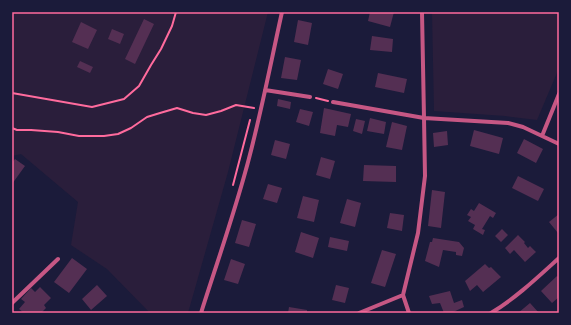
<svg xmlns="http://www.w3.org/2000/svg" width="571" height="325" font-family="Commissioner,sans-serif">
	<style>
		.green { fill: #2a1e3b }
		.building { fill: #542f53 }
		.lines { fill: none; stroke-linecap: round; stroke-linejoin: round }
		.path { stroke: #ff6b9d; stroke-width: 2 }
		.minor { stroke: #c65784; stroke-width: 4 }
		.neatline { fill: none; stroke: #ff6b9d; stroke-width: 1.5 }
	</style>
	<rect width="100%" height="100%" fill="#1b1b3a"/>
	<path class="green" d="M12,12H268L228,172L188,313H150L107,269L71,245L78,202L21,154L12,156Z
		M432,12H559V68L537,120L505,116L434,111Z"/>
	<path class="building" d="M370,12H394L390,27L368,21Z
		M144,19L154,24L135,64L125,59Z
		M298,20L312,23L308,45L294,42Z
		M81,22L97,30L88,49L72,42Z
		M112,29L124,34L120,44L108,39Z
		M372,36L393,39L392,52L370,50Z
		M285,57L301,60L297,80L281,78Z
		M80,61L93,67L90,73L77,67Z
		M328,69L343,74L338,89L323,84Z
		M378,73L407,79L404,93L375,87Z
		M278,99L291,102L290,109L277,106Z
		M324,108L351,114L348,127L337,125L335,136L320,133Z
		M300,109L313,112L309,126L296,122Z
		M370,118L386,122L384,134L367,131Z
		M356,119L365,121L362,134L353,131Z
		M392,122L407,126L402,150L386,147Z
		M474,130L503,138L499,154L470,146Z
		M447,131L448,145L434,147L433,133Z
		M524,139L543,149L536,163L517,153Z
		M275,140L290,144L286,159L271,155Z
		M321,157L335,161L330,179L316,175Z
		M15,159L25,166L12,184V163Z
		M364,165L396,166V182L363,181Z
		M518,176L544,189L538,201L512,188Z
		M268,184L282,188L277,203L263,199Z
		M432,190L445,192L441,228L428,226Z
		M303,196L319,200L314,222L297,218Z
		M347,199L361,203L355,227L340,223Z
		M479,203L496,213L493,218L490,216L482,229L485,230L483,235L473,229L475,225L468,221L471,217L467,215L471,209L474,211Z
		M390,213L404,215L402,231L387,228Z
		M559,214V232L558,233L549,222Z
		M242,220L256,224L249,247L235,243Z
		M502,229L508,235L501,242L495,236Z
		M301,232L319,238L313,258L295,252Z
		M518,235L525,242L524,243L528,248L530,246L536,252L525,262L514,250L510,254L505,248Z
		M330,237L349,241L347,251L328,247Z
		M433,238L459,242L464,248L462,256L456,255V252L443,250L439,267L425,261L430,242H432Z
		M382,250L396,254L385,287L371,283Z
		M72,258L87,269L69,293L54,282Z
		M231,259L245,264L238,284L224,280Z
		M485,264L489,268L491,267L501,277L483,292L477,285L470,291L465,281Z
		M557,276L559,278V297L552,303L541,291Z
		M97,285L107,296L91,310L82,299Z
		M336,285L349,288L345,303L332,300Z
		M40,287L51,298L44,305L46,308L41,313H24L19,309L25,302L21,299L31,288L35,292Z
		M450,291L454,303L462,300L464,307L451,313H444L440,303L432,304L429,296Z
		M530,303L539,313H518Z
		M289,307L307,310V313H288Z"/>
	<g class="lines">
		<path class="path" d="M12,93L92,107L124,99L139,86L151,65L161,49L172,26L176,12
			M316,98L328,101
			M12,128L17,130H31L58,132L79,136H104L118,134L131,128L147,117L160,113L177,108L193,113L206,115L221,111L236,105L254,108
			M233,185L250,120"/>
		<path class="minor" d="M265,90L310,97
			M333,102L424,118L508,123L523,127L559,144
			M542,136L559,94
			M12,303L58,259
			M201,313C216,266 232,220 245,173C260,120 270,66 282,12
			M359,313L403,295
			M409,313L403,295L418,233L425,176L424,118L422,12
			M491,313C516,298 538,277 559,258"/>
	</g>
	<rect width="571" height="325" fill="none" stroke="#1b1b3a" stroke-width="26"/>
	<rect x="13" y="13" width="545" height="299" class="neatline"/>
</svg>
